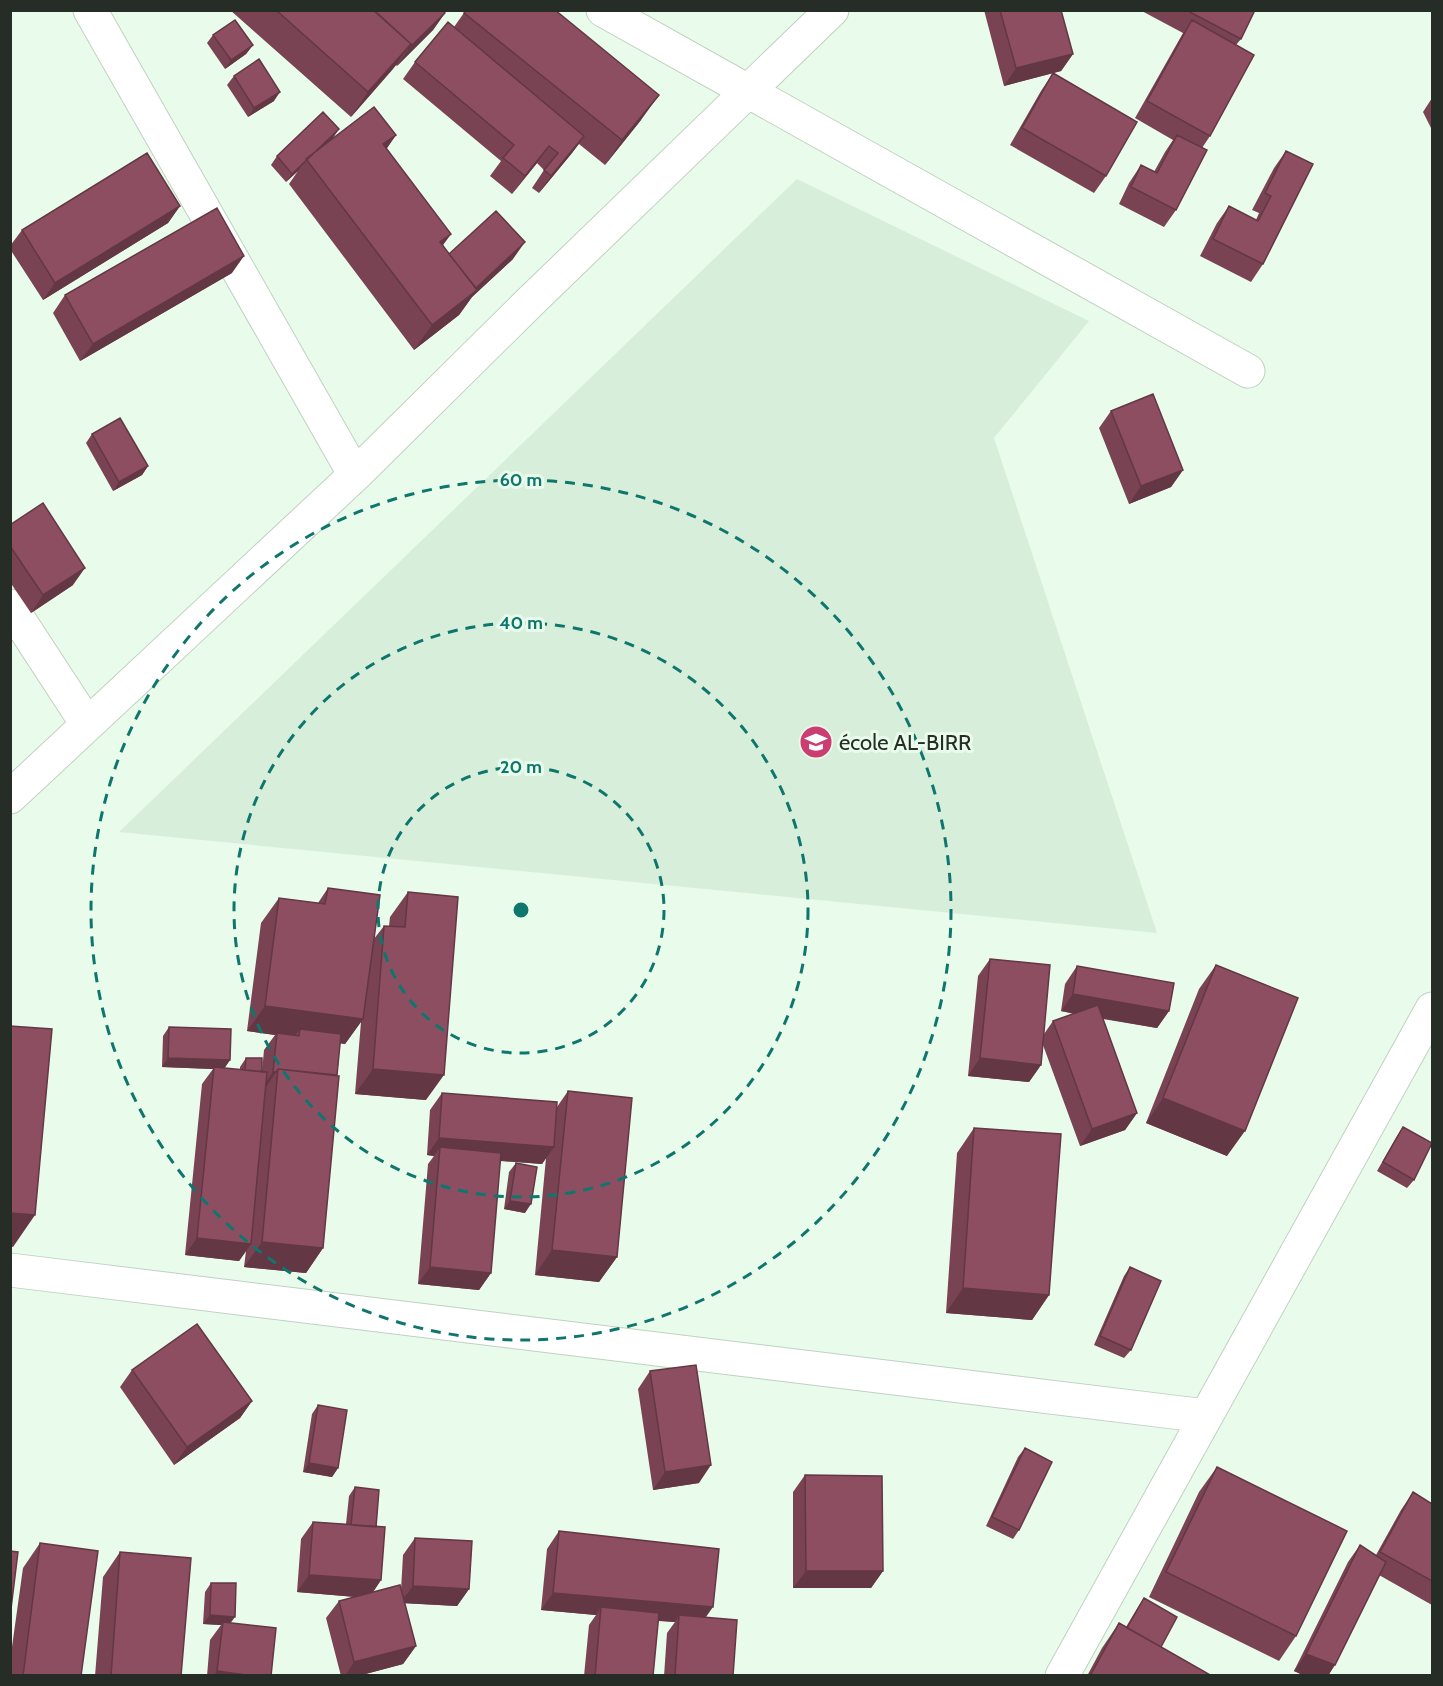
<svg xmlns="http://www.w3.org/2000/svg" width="1443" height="1686" font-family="Cabin,sans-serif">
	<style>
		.built { fill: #d7efda }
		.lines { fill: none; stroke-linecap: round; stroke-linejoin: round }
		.street-casing { stroke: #c0d1c1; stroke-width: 35 }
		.street { stroke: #fff; stroke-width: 33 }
		.wall { fill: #794353 }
		.shaded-wall { fill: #633744 }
		.building { fill: #8d4e61; stroke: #633744; stroke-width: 1.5 }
		.ring { fill: none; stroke: #0f766e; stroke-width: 3; stroke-dasharray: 10 8 }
		.labels { text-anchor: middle; stroke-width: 6; stroke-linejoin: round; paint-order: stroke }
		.poi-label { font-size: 22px; fill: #262d27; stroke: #e9fbeb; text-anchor: start }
		.centre { fill: #0f766e; stroke: #e9fbeb; stroke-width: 3 }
		.ring-label { font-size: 18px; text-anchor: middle; font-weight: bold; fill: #0f766e; stroke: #e9fbeb; stroke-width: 6; stroke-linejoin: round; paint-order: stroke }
	</style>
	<rect width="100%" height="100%" fill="#e9fbeb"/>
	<path class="built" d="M797,179L1089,321L994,438L1157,933L119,832Z"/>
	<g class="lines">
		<g class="street-casing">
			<path id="street" d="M90,10L355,475
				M603,10L1248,371
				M10,606L87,724
				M10,797L355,475L532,300L832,10
				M10,1270L1206,1416
				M1062,1676L1432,1009"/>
		</g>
		<use href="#street" class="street"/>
	</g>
	<path class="wall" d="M230,10H443L445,13L433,30L397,66L396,65L351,117Z
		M466,10L641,120L605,165L579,144L572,153L539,193L532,188L544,170L537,163L512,194L490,176L501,161L403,79L415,62L454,27Z
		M984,10H1061L1073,54L1061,71L1004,86Z
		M1140,10H1255L1241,39L1236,45L1210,136L1202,148L1176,210L1164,227L1119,204L1129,183L1141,165L1154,172L1165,152L1173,140L1135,118L1183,33Z
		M213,35L253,45L246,54L225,69L207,43Z
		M1053,73L1106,176L1094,193L1010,145L1041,91Z
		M234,76L274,101L248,117L227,85Z
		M1432,98V130L1423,112Z
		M396,135L386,149L451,234L443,245L449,254L513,259L472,297L459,315L414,350L289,184L298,171L286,182L271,165L277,156L333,138L327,143Z
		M1286,151L1263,264L1251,282L1200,256L1217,223L1229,206L1256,220L1259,213L1252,210L1274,168Z
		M180,206L168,223L43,300L10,249V246L22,230Z
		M232,273L80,361L53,313L65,295Z
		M1111,411L1183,470L1171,487L1129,504L1099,428Z
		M92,434L148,466L142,475L113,491L86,443Z
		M10,525L73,585L31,613L10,582Z
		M328,888L373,940L384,926H389L390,917L408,892L426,1100L355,1094L361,1022L345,1044L340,1043L323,1248L306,1273L244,1267L246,1251L239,1261L185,1255L202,1084L213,1069L162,1067L163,1036L169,1027L230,1060L224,1068L240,1070V1067L246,1058L262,1072L264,1050L275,1035L247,1031L261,923L279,898L318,903Z
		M990,959L1044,1034L1053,1021L1074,1014L1061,1011L1065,984L1077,966L1169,1011L1157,1028L1103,1019L1137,1113L1125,1130L1080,1146L1043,1045L1041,1065L1029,1082L968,1076L978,976Z
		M1216,965L1227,1156L1146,1123L1199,989Z
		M568,1091L617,1257L599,1282L535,1275L546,1158L542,1164L500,1161L491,1273L479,1290L418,1284L428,1164L434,1156L427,1155L430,1110L442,1093L557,1107Z
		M1403,1127L1414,1180L1407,1188L1377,1171L1397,1136Z
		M974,1128L1049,1295L1032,1320L946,1313L957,1153Z
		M516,1163L525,1213L504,1209L509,1172Z
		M1130,1267L1131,1350L1124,1358L1094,1345L1124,1276Z
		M132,1370L252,1401L240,1418L174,1465L120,1387Z
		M650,1371L699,1483L653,1490L638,1389Z
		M318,1405L338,1468L332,1477L303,1472L312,1414Z
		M1025,1448L1019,1530L1013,1539L986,1526L1018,1457Z
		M1217,1467L1296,1636L1279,1661L1149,1597L1199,1492Z
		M805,1475L883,1571L871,1588H793V1492Z
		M355,1487L376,1527L381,1580L373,1592L401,1590L403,1555L415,1538L469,1589L457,1606L404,1603L416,1646L403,1664L358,1676H341L326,1618L339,1601L355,1597L297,1592L301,1539L313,1522L346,1524L349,1496Z
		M1413,1492L1432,1504V1605L1379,1575L1328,1676H1305L1294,1671L1348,1562L1360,1545L1376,1555L1401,1510Z
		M559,1531L706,1618L733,1676H664L667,1633L675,1622L658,1621L653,1676H584L589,1625L596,1615L541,1610L547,1549Z
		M40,1543L81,1676H10V1661L23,1568Z
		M120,1552L181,1676H95L103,1577Z
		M211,1583L230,1623L271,1676H207L210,1640L221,1625L203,1624L205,1592Z
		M1144,1598L1161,1647L1212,1676H1087L1102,1648L1119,1623L1126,1627L1138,1607Z"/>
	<path class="shaded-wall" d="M445,13L433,30L397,66L409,48Z
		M411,44L393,69L351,117L368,92Z
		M253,45L246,54L225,69L231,60Z
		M1073,54L1061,71L1004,86L1016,68Z
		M280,92L274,101L248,117L254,108Z
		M659,95L641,120L605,165L622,140Z
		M339,129L333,138L308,162L307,160Z
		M396,135L379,160L383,144Z
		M584,136L572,153L539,193L551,176Z
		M549,146L537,163L512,194L525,176Z
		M304,162L298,171L286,182L292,174Z
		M180,206L168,223L43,300L55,283Z
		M451,234L433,258L440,242Z
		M525,242L513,259L472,297L459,315L414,350L432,325L476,288Z
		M244,256L232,273L80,361L93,344Z
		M148,466L142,475L113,491L119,482Z
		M1183,470L1171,487L1129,504L1141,486Z
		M85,568L73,585L31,613L43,595Z
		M1073,994L1169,1011L1157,1028L1061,1011Z
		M265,1006L363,1019L345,1044L297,1038L299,1036L300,1029L294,1037L277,1033L275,1035L247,1031Z
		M168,1058L230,1060L224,1069L214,1067L213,1069L162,1067Z
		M980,1058L1041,1065L1029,1082L968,1076Z
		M373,1069L444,1075L426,1100L355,1094Z
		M273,1072H276L264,1090L261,1089Z
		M1163,1098L1245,1131L1227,1156L1146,1123Z
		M1137,1113L1125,1130L1080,1146L1092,1129Z
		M439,1138L554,1147L542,1164L440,1156V1147L434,1156L427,1155Z
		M510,1201L531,1204L525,1213L504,1209Z
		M10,1213L35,1215L13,1247L10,1246Z
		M197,1238L251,1244L239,1261L185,1255Z
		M262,1242L323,1248L306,1273L244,1267Z
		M552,1250L617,1257L599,1282L535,1275Z
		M430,1267L491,1273L479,1290L418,1284Z
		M963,1288L1049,1295L1032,1320L946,1313Z
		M252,1401L240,1418L174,1465L187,1447Z
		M309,1463L338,1468L332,1477L303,1472Z
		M711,1465L699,1483L653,1490L665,1472Z
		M806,1571H883L871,1588H793Z
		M309,1575L381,1580L369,1598L297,1592Z
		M413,1586L469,1589L457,1606L400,1603Z
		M553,1593L713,1607L701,1624L679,1615L675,1622L601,1616V1607L596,1615L541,1610Z
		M210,1615L235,1617L229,1625L223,1622L221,1625L203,1624Z
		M416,1646L403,1664L358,1676H345L354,1662Z
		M1306,1654L1335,1665L1328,1676H1305L1294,1671Z
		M217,1671L253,1676H214Z"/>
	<path class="building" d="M276,10H373L411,44L368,92Z
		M374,10H443L445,13L409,48L408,47L411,44Z
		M466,10H555L659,95L622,140L464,13Z
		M1000,10H1061L1073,54L1016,68Z
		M1186,10H1255L1241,39Z
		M235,20L253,45L231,60L213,35Z
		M1192,20L1254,55L1210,136L1147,101Z
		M448,22L584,136L551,176L544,170L558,153L549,146L525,176L503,158L514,145L415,62Z
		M259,59L280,92L254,108L234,76Z
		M1053,73L1137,122L1106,176L1022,128Z
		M374,107L396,135L383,144L451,234L440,242L477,290L432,325L306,159Z
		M323,112L339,129L292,174L277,156Z
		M1177,135L1207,150L1176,210L1131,187L1141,165L1157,173Z
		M1286,151L1313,164L1263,264L1213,239L1229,206L1258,221L1271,196L1265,193Z
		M147,153L180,206L55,283L22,230Z
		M217,208L244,256L93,344L65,295Z
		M496,211L525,242L476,288L449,254Z
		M1153,394L1183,470L1141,486L1111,411Z
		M120,418L148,466L119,482L92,434Z
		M43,503L85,568L43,595L10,546V525Z
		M328,888L380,895L363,1019L265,1006L279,898L325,904Z
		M408,892L458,897L444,1075L373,1069L384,926L405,927Z
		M990,959L1050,965L1041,1065L980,1058Z
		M1216,965L1298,998L1245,1131L1163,1098Z
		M1077,966L1174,983L1169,1011L1073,994Z
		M1098,1005L1137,1113L1092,1129L1053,1021Z
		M10,1026L52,1029L35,1215L10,1213Z
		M169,1027L231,1029L230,1060L168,1058Z
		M300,1029L341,1034L337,1075L278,1069L276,1072H273L277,1033L299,1036Z
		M246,1058H262V1072L245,1070Z
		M214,1067L267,1072L251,1244L197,1238Z
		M278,1069L339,1076L323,1248L262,1242Z
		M568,1091L632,1098L617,1257L552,1250Z
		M442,1093L557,1102L554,1147L439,1138Z
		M1403,1127L1432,1143L1414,1180L1383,1162Z
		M974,1128L1061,1134L1049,1295L963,1288Z
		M440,1147L501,1153L491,1273L430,1267Z
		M516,1163L537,1167L531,1204L510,1201Z
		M1130,1267L1161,1281L1131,1350L1100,1336Z
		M197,1324L252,1401L187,1447L132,1370Z
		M696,1365L711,1465L665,1472L650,1371Z
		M318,1405L347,1410L338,1468L309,1463Z
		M1025,1448L1052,1462L1019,1530L992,1517Z
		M1217,1467L1347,1531L1296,1636L1166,1572Z
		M805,1475L882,1476L883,1571H806Z
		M355,1487L379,1490L376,1527L351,1525Z
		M1413,1492L1432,1504V1581L1380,1552Z
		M313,1522L385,1527L381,1580L309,1575Z
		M559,1531L719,1549L713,1607L553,1593Z
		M415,1538L472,1541L469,1589L413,1586Z
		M40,1543L98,1551L81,1676H23Z
		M1360,1545L1386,1562L1335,1665L1306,1654Z
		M10,1551L18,1552L10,1617Z
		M120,1552L191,1558L181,1676H111Z
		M211,1583H236L235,1617L210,1615Z
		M400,1585L416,1646L354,1662L339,1601Z
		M1144,1598L1177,1617L1161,1647L1127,1628Z
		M601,1607L659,1613L653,1676H595Z
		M679,1615L737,1620L733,1676H675Z
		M223,1622L276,1628L271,1676H253L217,1671Z
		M1119,1623L1212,1676H1090Z"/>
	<g class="ring">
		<circle cx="521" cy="910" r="143"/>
		<circle cx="521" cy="910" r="287"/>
		<circle cx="521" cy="910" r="430"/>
	</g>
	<defs>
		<g id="school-disc" transform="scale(1.725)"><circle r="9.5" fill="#ca3e72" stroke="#e9fbeb"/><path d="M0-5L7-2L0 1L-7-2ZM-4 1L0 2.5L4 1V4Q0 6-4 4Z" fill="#fff"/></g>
	</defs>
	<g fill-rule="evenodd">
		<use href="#school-disc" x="816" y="742"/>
	</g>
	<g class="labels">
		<g class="poi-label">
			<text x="839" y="750">école AL-BIRR</text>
		</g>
	</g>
	<circle cx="521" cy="910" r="9" class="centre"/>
	<g class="ring-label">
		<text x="521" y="486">60 m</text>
		<text x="521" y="629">40 m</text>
		<text x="521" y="773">20 m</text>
	</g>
	<rect width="1443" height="1686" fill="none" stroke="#262d27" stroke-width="24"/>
</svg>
